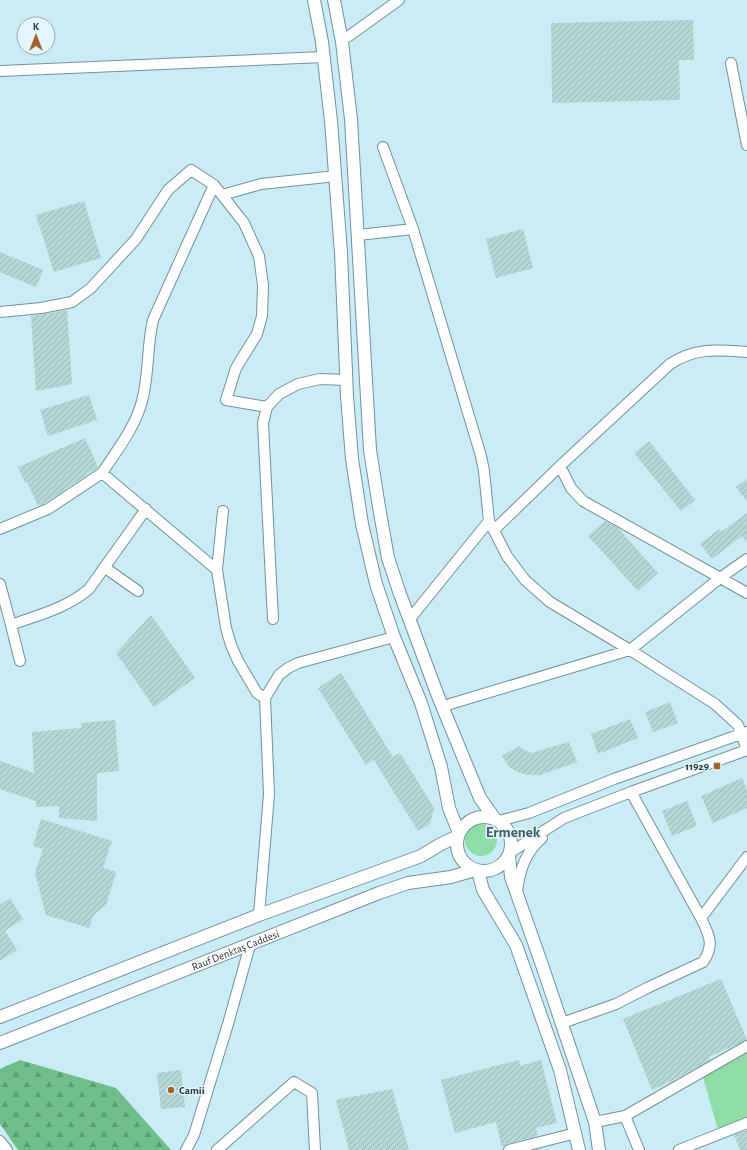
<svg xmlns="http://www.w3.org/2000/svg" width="747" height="1150" font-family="'Alegreya Sans',sans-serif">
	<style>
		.green { fill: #8edda7 }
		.forest { fill: url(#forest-firs) }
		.building { fill: url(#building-hatch) }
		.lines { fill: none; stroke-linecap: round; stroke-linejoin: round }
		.minor-casing { stroke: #71919b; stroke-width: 12 }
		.major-casing { stroke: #71919b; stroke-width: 14 }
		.minor { stroke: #fff; stroke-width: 10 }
		.major { stroke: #fff; stroke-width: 12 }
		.poi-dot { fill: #a3602f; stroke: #e2f7fd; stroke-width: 1.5 }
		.labels { text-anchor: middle; stroke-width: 3; stroke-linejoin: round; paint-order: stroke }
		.poi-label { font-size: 11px; font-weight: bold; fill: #29373b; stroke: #e2f7fd; text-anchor: end }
		.street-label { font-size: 11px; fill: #29373b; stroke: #e2f7fd }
		.district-label { font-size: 15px; font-weight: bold; fill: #3e5c65; stroke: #e2f7fd }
	</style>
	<defs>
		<pattern id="forest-firs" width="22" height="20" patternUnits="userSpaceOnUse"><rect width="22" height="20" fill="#6fbe89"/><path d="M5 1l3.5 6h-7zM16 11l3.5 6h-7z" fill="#5b9b71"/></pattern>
		<pattern id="building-hatch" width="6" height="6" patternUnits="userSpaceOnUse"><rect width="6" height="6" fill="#b3d7d2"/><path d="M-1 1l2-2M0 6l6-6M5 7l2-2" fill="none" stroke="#9ab9b5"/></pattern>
	</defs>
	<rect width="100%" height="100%" fill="#caecf7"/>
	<path class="green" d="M465 840a16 16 0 1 1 32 0a16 16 0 1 1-32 0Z
		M747,1052V1119L718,1130L703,1077Z"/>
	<path class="forest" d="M20,1060L116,1088L171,1150H18L0,1124V1069Z"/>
	<path class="building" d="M693,20L694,60H679L680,100L552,103L551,23Z
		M84,201L101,258L54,272L36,215Z
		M523,229L533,268L496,278L486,239Z
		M0,252L43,270L36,287L0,272Z
		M67,310L72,384L36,391L31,316Z
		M89,395L97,420L48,436L40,410Z
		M85,438L98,467L97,468L45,503L38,506L27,482L25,483L18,467Z
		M649,441L695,500L681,511L634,453Z
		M747,479V502L736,487Z
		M747,513V543L742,536L712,559L700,544L719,529L721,532Z
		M605,521L618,528L658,573L638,591L588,536Z
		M151,615L195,678L154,707L116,653Z
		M341,673L393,757L400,753L434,808L430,824L418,831L374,760L366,765L318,688Z
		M670,702L678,723L653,732L645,712Z
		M630,719L638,738L598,754L591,734Z
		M115,720L119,771L97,773V821L59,818V806L36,807V801L0,789V761L34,773L32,732L82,728L81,723Z
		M569,742L577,762L540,775H528L518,772L509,767L502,756L519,746L524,750L531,753Z
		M742,778L747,790V808L713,823L701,796Z
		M687,801L697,826L672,836L662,811Z
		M41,819L112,841L103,868L116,872L106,905L93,916L89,928L46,915L35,873L43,849L33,846Z
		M10,898L23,919L5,931L17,950L0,961V905Z
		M721,979L747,1040L709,1057L710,1060L672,1081L652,1090L623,1019Z
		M519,1060L520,1066L541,1060L557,1123L536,1128L538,1136L507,1144L502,1147L496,1122L455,1133L441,1080Z
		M181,1070L185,1107L161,1109L157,1073Z
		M392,1089L409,1150H349L336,1100Z
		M747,1130V1150H740L734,1135Z"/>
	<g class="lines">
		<g class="minor-casing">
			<path id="minor" d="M341,39L349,36L399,0
				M731,63L747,145
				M0,71L324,57
				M383,147L413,229
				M222,195L261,184L336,176
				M358,235L413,229L481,456L484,471L489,521L507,556L525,580L550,602L630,650L715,704L738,725L747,750
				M0,312L41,308L72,302L91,288L136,239L168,190L191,170L214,185L222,195L244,223L259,256L263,285L262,316L257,334L236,368L226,400L267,407
				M560,466L571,488L583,501L747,593
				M102,473C118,449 137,425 143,397C149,372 147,345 153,320L214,185
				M0,529L48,509L102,473L217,570L226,628L231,645L238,661L257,693L265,698
				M494,530L560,466L670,364C696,347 717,350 747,352
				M104,567L138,591
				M217,570L223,511
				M0,584L11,625C38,615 67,608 89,589L146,509
				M273,619L263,423L267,407L279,394L298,384L320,379L347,380
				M409,620L489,521
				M11,625L20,661
				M450,704L630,650L720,578L747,559
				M499,821L529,813L614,779L747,732
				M511,852L564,818L631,792L747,750
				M517,892C519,872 526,851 542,838
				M259,915L269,794L265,698L279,675L288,668L298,663L394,637
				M701,918L747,857
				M562,1023L616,1004L647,988L703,962C715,945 709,935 701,918L631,792
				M625,1116L639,1150
				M595,1122L625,1116L747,1046
				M0,1141L7,1150
				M186,1150L194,1135L228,1024L250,945
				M217,1150L294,1082L312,1093L315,1150
				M509,1150L576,1133
				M679,1150L747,1123"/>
		</g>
		<g class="major-casing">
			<g id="major">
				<path d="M314,0L322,42L331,121L341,253L347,396L352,459L362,524L376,584L394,637L421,703L441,767L449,808L459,833"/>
				<path d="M334,0L342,42L351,119L370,450L379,507L388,558L400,594L438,696L480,798L495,819"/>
				<circle cx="484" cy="844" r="27"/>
				<path d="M509,856L511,877L542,965L595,1122L599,1150"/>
				<path d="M478,871L483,890L516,945L560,1070L579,1150"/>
				<path d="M0,1017L259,915L421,856L441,844L458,836"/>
				<path id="s1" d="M0,1043L379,893L408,883L451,877L475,870"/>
			</g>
		</g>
		<use href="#minor" class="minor"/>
		<use href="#major" class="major"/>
	</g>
	<g class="poi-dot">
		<rect x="713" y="762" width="8" height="8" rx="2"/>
		<circle cx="171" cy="1090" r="4"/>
	</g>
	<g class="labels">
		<g class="poi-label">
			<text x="709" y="770">11929</text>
			<text x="179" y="1094" text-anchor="start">Camii</text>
		</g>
		<g class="street-label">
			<text dy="4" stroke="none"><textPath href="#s1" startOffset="253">Rauf Denktaş Caddesi</textPath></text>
		</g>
		<g class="district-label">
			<text x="513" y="837">Ermenek</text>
		</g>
	</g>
	<g transform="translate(36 36)"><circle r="19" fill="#e2f7fd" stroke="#98aaaf"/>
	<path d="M0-3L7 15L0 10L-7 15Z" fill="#a3602f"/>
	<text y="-6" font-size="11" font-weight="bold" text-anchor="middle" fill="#29373b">K</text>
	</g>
</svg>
